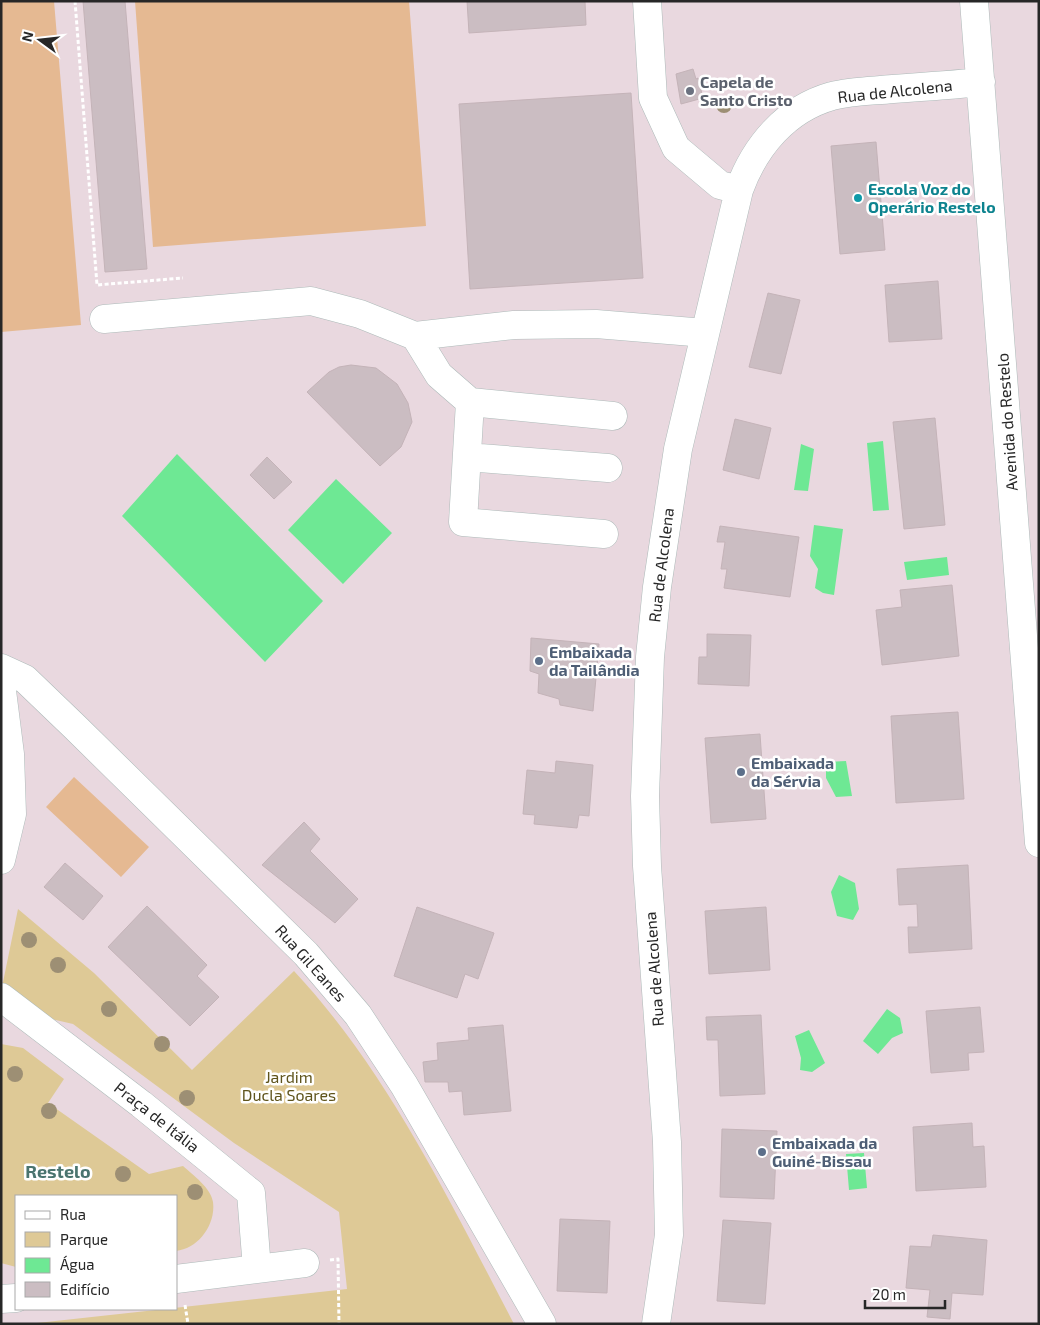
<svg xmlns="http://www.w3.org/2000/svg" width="1040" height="1325" font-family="'Exo 2',sans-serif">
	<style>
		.green { fill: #dec996 }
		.pitch { fill: #e5b992 }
		.water { fill: #6ee894 }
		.building { fill: #cbbdc2; stroke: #c4b3b8 }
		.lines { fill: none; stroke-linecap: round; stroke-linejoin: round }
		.minor-casing { stroke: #adbab9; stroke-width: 29 }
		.path { stroke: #fff; stroke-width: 3; stroke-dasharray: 4 2.5; stroke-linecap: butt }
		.minor { stroke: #fff; stroke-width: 28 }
		.tree { fill: #9d8f74 }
		.worship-dot { fill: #6b7280; stroke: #fff; stroke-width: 2 }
		.culture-dot { fill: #0f9aa8; stroke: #fff; stroke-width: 2 }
		.service-dot { fill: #5c6f8a; stroke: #fff; stroke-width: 2 }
		.labels { text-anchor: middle; stroke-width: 5; stroke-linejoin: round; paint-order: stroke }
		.worship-label { font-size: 16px; font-weight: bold; fill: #5b616d; stroke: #fff; text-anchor: start }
		.street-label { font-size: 16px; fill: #272727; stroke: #fff }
		.culture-label { font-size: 16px; font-weight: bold; fill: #0d838f; stroke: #fff; text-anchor: start }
		.service-label { font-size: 16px; font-weight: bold; fill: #4e5e75; stroke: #fff; text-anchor: start }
		.park-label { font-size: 16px; fill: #5f541c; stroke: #fff }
		.neighbourhood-label { font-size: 18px; font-weight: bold; fill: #4a746f; stroke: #fff }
	</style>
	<rect width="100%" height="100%" fill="#e9d8df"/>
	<path class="green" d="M18,909L94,973L192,1070L294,971C389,1073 450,1202 514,1324H28L347,1289L339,1212L234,1143L73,1024L47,1018L2,987Z
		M1,1044L23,1048L64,1079L48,1103L149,1174L183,1166C193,1175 211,1188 213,1202C216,1225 198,1249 176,1251V1196H16V1267L1,1263Z"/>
	<path class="pitch" d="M1,1H54L81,325L1,332Z
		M135,1H409L426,226L153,247Z
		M74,777L149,847L121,877L46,807Z"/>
	<path class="water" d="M883,441L889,510L873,511L867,443Z
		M801,444L814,449L808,491L794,490Z
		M177,454L323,601L265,662L122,516Z
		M336,479L392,533L343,584L288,530Z
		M814,525L843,529L834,595L823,593L815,588L818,569L810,556Z
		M947,557L949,575L907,580L904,562Z
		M846,761L852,796L836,797L826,778V762Z
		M839,875L855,883L859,909L853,920L837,916L831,892Z
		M887,1009L900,1018L903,1033L892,1038L878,1054L863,1041Z
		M809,1030L825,1063L812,1072L800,1070L801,1058L795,1036Z
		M864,1153L867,1188L849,1190L846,1154Z"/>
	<path class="building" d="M83,1H125L147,269L105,272Z
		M467,1H585L586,25L469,33Z
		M693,69L696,79L698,78L703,98L681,104L676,74Z
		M631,93L643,278L470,289L459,104Z
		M876,142L885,250L840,254L831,146Z
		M938,281L942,339L889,342L885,285Z
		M768,293L800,300L781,374L749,367Z
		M351,365L376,368L397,384L408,403L412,422L401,447L380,466L307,392L329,372L339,367Z
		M935,418L945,525L904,529L893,422Z
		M735,419L771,428L759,479L723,470Z
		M267,457L292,482L274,499L250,475Z
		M720,526L799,537L790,597L724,588L727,569H721L725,542H717Z
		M952,585L959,656L882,665L876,610L902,607L900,590Z
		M707,634L751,635L749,686L698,684L699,657H707Z
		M531,638L599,644L593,711L560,705L559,699L538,693L539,674L530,671Z
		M958,712L964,799L896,803L891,716Z
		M760,734L766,819L711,823L705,738Z
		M556,761L593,765L589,816L579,815L577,828L534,824L535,815L523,814L527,770L555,773Z
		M304,822L320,839L310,851L358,899L335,923L262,865Z
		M65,863L103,896L83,920L44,887Z
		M968,865L972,949L909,953L908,927H918L917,904L899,905L897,869Z
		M147,906L207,965L197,976L219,997L190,1026L108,947Z
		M417,907L494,933L478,979L465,974L457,998L394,976Z
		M766,907L770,970L709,974L705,911Z
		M980,1007L984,1052L968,1053L969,1070L931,1073L926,1011Z
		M761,1015L765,1094L720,1096L718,1040H707L706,1017Z
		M503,1025L511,1111L464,1115L462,1091L449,1092L448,1082H425L423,1062L438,1060L437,1043L469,1040L468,1028Z
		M972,1123L973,1147L984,1146L986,1187L916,1191L913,1127Z
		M722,1129L777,1131L774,1199L720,1197Z
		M560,1219L610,1221L607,1293L557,1291Z
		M723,1220L771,1223L765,1304L717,1301Z
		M933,1235L987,1240L983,1295L952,1293L950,1319L927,1317L930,1290L906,1288L910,1246L931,1247Z"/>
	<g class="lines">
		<g class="minor-casing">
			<path id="minor" d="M647,1L653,98L676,148L720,185L739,190
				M974,1L1039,843
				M104,319L311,301L360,314L415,336L514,325L596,324L705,333
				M415,336L439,375L470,402L463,522L604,534
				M470,402L613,416
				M467,457L608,468
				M1,668L25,679L75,727L306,954L358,1015L404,1085L542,1324
				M1,683L10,754L12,814L1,860
				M1,997L141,1104L251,1193L257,1269
				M176,1279L305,1263
				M1,1299L16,1298
				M656,1324L669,1235L667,1142L647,866L645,796L650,657L657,587L678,449L739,190C755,146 786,109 832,96C852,91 873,91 893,89C922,87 951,85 981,82"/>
		</g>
		<path class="path" d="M75,1L97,285L183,278
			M330,1260L338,1259L339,1324
			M185,1305L188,1324"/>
		<use href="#minor" class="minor"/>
	</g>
	<g class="tree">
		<circle cx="724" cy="105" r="8"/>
		<circle cx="29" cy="940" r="8"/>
		<circle cx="58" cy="965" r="8"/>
		<circle cx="109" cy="1009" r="8"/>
		<circle cx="162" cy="1044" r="8"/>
		<circle cx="15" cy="1074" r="8"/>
		<circle cx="187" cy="1098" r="8"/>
		<circle cx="49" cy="1111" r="8"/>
		<circle cx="123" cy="1174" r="8"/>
		<circle cx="195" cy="1192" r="8"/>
	</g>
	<circle class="worship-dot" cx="690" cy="91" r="5"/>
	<circle class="culture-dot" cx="858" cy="198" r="5"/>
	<g class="service-dot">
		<circle cx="539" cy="661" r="5"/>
		<circle cx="741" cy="772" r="5"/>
		<circle cx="762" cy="1152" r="5"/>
	</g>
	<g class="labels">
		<g class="worship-label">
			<text x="700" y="88">Capela de<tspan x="700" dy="18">Santo Cristo</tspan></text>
		</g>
		<g class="street-label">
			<text transform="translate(895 91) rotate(-6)" y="6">Rua de Alcolena</text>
			<text transform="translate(1007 422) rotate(-94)" y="6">Avenida do Restelo</text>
			<text transform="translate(661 565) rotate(-83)" y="6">Rua de Alcolena</text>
			<text transform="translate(311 963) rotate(48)" y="6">Rua Gil Eanes</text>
			<text transform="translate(654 969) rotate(-94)" y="6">Rua de Alcolena</text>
			<text transform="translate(157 1117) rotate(38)" y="6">Praça de Itália</text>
		</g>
		<g class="culture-label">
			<text x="868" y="195">Escola Voz do<tspan x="868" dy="18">Operário Restelo</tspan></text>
		</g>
		<g class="service-label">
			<text x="549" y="658">Embaixada<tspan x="549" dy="18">da Tailândia</tspan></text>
			<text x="751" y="769">Embaixada<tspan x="751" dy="18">da Sérvia</tspan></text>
			<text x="772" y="1149">Embaixada da<tspan x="772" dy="18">Guiné-Bissau</tspan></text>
		</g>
		<g class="park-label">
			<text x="289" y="1083">Jardim<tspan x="289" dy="18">Ducla Soares</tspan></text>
		</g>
		<g class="neighbourhood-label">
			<text x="58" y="1178">Restelo</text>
		</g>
	</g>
	<rect width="1040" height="1325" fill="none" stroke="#272727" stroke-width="5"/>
	<rect x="15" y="1195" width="162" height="115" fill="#ffffff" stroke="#a9a9a9"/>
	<rect x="25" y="1211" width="25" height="8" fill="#ffffff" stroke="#a9a9a9"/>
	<text x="60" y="1220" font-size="15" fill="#272727">Rua</text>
	<rect x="25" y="1232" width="25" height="15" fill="#dec996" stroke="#a9a9a9"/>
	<text x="60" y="1245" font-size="15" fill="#272727">Parque</text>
	<rect x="25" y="1258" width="25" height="15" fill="#6ee894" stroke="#a9a9a9"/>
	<text x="60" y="1270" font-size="15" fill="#272727">Água</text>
	<rect x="25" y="1282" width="25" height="15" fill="#cbbdc2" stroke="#a9a9a9"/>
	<text x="60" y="1295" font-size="15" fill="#272727">Edifício</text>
	<g transform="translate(40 40) rotate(285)" stroke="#ffffff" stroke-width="4" paint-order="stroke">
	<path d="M0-4L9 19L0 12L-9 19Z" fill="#272727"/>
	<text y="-8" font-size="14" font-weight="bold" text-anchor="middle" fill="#272727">N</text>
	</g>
	<path d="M865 1300v8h80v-8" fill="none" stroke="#272727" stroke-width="2.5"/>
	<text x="872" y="1300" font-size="15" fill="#272727" stroke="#ffffff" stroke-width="4" paint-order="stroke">20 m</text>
</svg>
